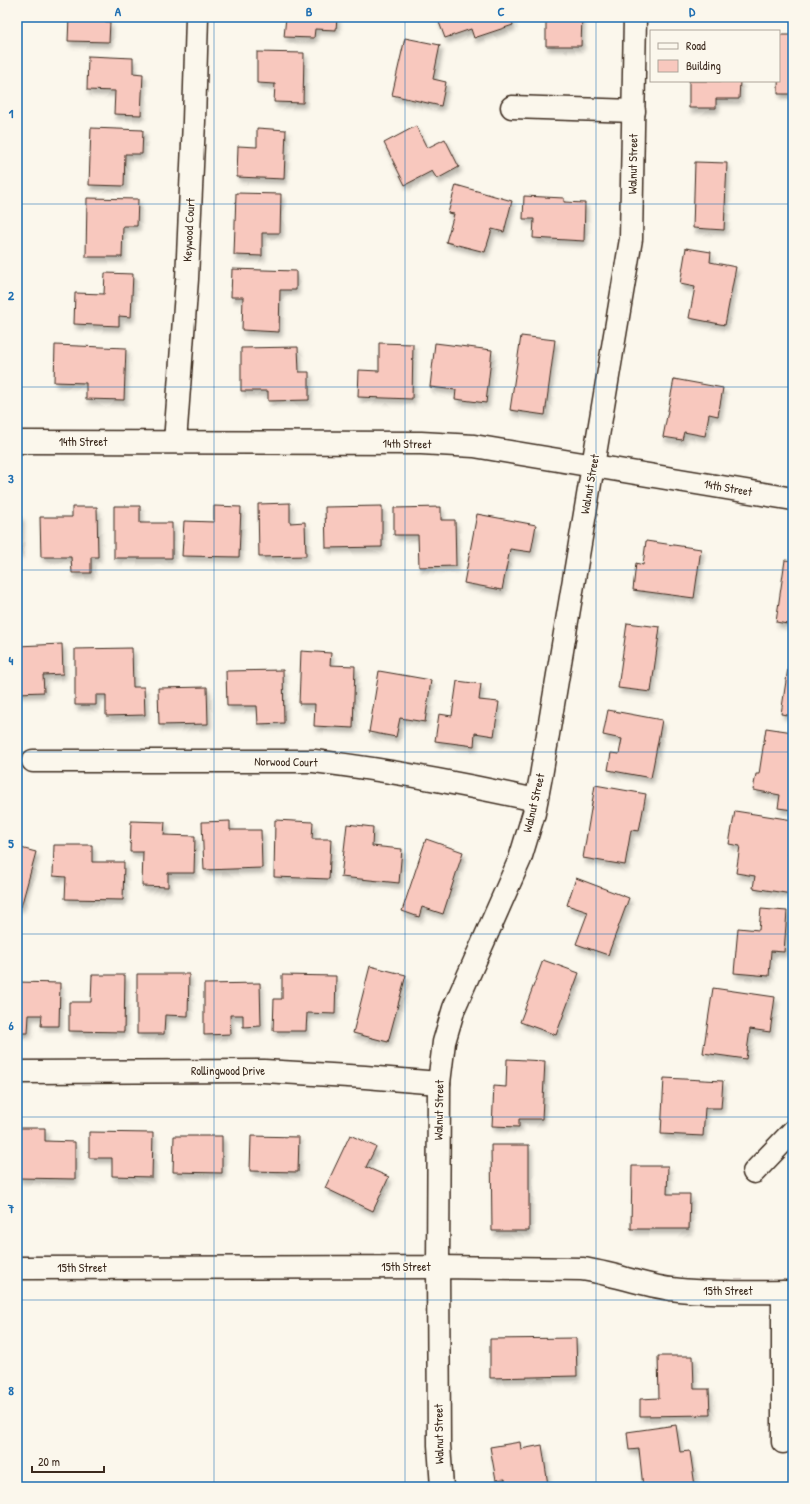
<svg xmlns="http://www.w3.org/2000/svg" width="810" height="1504" font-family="'Patrick Hand',sans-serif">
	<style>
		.building { fill: #f8c8be; stroke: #3b2a1e; filter: url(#shadow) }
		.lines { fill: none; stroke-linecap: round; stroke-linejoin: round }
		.street-casing { stroke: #3b2a1e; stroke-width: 25 }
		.secondary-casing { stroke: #3b2a1e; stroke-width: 25 }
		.street { stroke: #fbf7ec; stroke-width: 22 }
		.secondary { stroke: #fbf7ec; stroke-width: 22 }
		.grid { fill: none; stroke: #1f6fb2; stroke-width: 1; stroke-opacity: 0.55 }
		.labels { text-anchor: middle; stroke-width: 3; stroke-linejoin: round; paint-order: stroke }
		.street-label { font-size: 12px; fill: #3b2a1e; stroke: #fbf7ec }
		.neatline { fill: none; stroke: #1f6fb2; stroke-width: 1.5 }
		.grid-label { font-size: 13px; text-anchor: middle; font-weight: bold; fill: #1f6fb2 }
	</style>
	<defs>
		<filter id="shadow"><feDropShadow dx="2.5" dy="4.5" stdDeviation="2" flood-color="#0004"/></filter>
	</defs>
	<rect width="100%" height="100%" fill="#fbf7ec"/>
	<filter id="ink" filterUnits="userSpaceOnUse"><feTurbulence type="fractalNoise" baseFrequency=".025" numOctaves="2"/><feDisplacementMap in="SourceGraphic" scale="8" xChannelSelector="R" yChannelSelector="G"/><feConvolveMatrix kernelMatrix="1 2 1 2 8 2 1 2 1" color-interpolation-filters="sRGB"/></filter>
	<g filter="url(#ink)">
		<path class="building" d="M69,17H100V21L110,22L109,42L68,41Z
			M286,17H337L336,30L315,29L314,38L284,37Z
			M437,17H511L513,25L474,38L471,29L445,38Z
			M546,17H582L581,46H546Z
			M779,35H793V94H778Z
			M405,38L440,45L433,79L446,82L441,106L392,95Z
			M257,52L304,53L303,103L274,102L275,84L257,83Z
			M88,56L133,58V73L143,74L141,115L114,114L115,91L87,90Z
			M689,81H740L739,99H716V108H689Z
			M416,126L427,148L445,139L459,167L437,179L432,171L405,185L384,143Z
			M91,128L143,130L142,154H125L124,186L89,185Z
			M257,128L286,130L284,179L237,177L238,146L257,147Z
			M695,162L727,163L724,230L693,228Z
			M456,185L512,201L504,232L492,229L485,252L446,242L454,214L448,213Z
			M236,193L281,194L280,233H262V256L234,255Z
			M524,196L564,198V202L585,203L584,241L533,238L534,219H523Z
			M87,198L138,199L137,226H123L122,257H86Z
			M686,248L711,252L710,262L736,267L725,325L689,318L695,287L680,284Z
			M232,269L296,271V290H280L279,332L242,330L243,297H231Z
			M105,273L133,274L131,317L119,316V326L74,324L75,293L104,294Z
			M521,336L555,340L545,415L510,410Z
			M379,343L413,344L412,399L358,397L359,370L379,371Z
			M435,343L492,350L486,403L455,399L456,390L430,387Z
			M55,345L126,348L124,400L86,399V383L54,382Z
			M298,347L299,372H309V400L268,401V391H241V348Z
			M674,379L723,388L718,416L709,414L705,436L684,432L682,440L663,437Z
			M290,503V523L305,522L306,556L259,557L258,504Z
			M114,506H140V523H172V558H114Z
			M214,506L241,507L239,557L182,556L184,521L214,522Z
			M382,506V547L326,548L325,507Z
			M72,507H97L98,557H91V573H72L71,557H41L40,517H72Z
			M441,507V520H455L456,566L419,567L418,535H394V508Z
			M477,514L536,525L531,552L510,549L502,590L464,583Z
			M17,516H21L20,553H17Z
			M646,541L701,549L694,598L633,590L636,563L643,565Z
			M785,560L793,561V625L776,622Z
			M627,623L660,627L651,692L618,688Z
			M62,644L63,674L43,675L44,692L17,693V646Z
			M132,648L133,687H144L145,715L106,716V695H96V705H75V649Z
			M301,651L331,653L330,665L355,666L353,728L314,726L315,704H299Z
			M790,655L793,656V716L781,714Z
			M283,670L284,723L258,724L257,706H227L226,671Z
			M379,671L431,680L425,722L400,718L396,737L369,732Z
			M457,681L481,684L479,700L499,702L494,736L475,733L474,746L435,741L439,714L452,716Z
			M207,687L208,724L159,725L158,688Z
			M608,710L662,720L651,778L608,770L611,753L619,754L622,739L603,735Z
			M766,728L793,732V810L778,808L780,795L753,790L756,774H759Z
			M595,785L646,794L639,831L631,830L625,865L583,858Z
			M735,811L793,820L788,855L793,856L792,894L753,888L755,876L736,873L740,846L729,844Z
			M275,820L313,822L312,839H331L329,879L274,877Z
			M131,821L165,822L164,835L195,836L194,873H168V887L142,886L143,852H130Z
			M230,821V830H261L262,868L204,870L202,822Z
			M347,824L373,827L372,846L402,849L399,883L341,877Z
			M426,839L463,852L443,914L422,907L419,917L402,911Z
			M54,845H92V862H124L123,900L65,899L66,877L53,876Z
			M17,847L36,852L21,907L17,906Z
			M576,878L629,898L608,955L576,944L588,912L567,905Z
			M761,909L787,911L784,952L771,951L769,976L734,973L738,928L759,930Z
			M543,960L579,973L556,1035L520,1022Z
			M370,966L406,975L388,1042L353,1033Z
			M137,974H189L188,1016L165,1015L164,1034H137Z
			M92,975H125L124,1032L69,1031V1002H91Z
			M282,975L336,976L335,1014L307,1013L306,1031H273L274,999H282Z
			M17,982L60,983L59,1026H41L42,1015H29L28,1033H17Z
			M260,983L261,1026L243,1027V1015H230L231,1034L204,1035V984Z
			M713,988L775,997L770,1032L750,1029L746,1059L703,1053Z
			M507,1059L545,1061L542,1119H519V1127L492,1126L494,1086L506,1087Z
			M664,1078L723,1081L721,1108H705L703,1136L661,1134Z
			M18,1128H45V1141L75,1142V1179L18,1178Z
			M89,1132L153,1133L152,1177L112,1176V1158H89Z
			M350,1135L376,1147L366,1167L389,1177L373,1211L325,1188Z
			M174,1136H222V1173L173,1172Z
			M251,1136L299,1137L298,1172L250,1171Z
			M491,1145H529V1231H492Z
			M632,1166H668L667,1194H690L689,1229H631Z
			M576,1338L577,1376L490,1378V1339Z
			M658,1356H693L694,1389H709L710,1415L640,1416V1399L659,1398Z
			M676,1425L680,1452L690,1451L695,1486L643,1487L639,1449L629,1450L627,1432Z
			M520,1442L521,1449L542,1445L548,1485L555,1484L556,1487H506L505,1479L496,1480L490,1447Z"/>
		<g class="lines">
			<g class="street-casing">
				<path id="street" d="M512,107L634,111
					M17,442L421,443L474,446L793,499
					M175,442L187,279L194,121L197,17
					M33,761H314C389,770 463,784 536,800
					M17,1072L264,1071L365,1077L439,1083
					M754,1172L793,1131
					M783,1292V1442
					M442,1487L439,1445L438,1267L582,1269C612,1273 641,1285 671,1289C710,1294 753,1292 793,1292"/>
			</g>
			<g class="secondary-casing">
				<path id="secondary" d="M17,1268L438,1267L439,1083L444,1042L454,1008L520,859L534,813L541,776L631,239L635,17"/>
			</g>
			<use href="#street" class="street"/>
			<use href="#secondary" class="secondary"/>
		</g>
	</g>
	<path class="grid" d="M214,17V1487M405,17V1487M596,17V1487M17,204H793M17,387H793M17,570H793M17,752H793M17,934H793M17,1117H793M17,1300H793"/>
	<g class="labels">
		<g class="street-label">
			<text transform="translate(633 164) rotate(-89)" y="4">Walnut Street</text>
			<text transform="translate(189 230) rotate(-87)" y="4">Keywood Court</text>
			<text x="83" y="446">14th Street</text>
			<text transform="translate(407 444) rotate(1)" y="4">14th Street</text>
			<text transform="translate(590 484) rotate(-80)" y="4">Walnut Street</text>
			<text transform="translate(728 488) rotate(10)" y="4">14th Street</text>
			<text transform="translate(286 762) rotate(1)" y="4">Norwood Court</text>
			<text transform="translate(534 803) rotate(-77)" y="4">Walnut Street</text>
			<text x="228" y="1075">Rollingwood Drive</text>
			<text transform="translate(439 1110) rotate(-89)" y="4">Walnut Street</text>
			<text x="406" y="1271">15th Street</text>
			<text x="82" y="1272">15th Street</text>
			<text x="728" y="1295">15th Street</text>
			<text transform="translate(439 1434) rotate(-91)" y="4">Walnut Street</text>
		</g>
	</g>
	<rect width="810" height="1504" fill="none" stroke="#fbf7ec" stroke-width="44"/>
	<rect x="650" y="30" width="130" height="52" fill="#fbf7ec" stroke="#aea59a"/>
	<rect x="658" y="43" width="20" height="6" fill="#fbf7ec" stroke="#aea59a"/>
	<text x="686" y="50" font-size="12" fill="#3b2a1e">Road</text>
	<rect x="658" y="60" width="20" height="12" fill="#f8c8be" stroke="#aea59a"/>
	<text x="686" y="70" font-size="12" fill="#3b2a1e">Building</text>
	<path d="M32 1466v6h72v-6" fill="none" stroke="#3b2a1e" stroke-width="2"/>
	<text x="38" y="1466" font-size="12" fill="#3b2a1e" stroke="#fbf7ec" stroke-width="3" paint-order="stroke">20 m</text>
	<rect x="22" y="22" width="766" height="1460" class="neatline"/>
	<g class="grid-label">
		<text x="118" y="16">A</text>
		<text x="309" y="16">B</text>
		<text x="501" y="16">C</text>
		<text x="692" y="16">D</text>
		<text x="11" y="118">1</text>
		<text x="11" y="300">2</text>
		<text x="11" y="483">3</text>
		<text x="11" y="665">4</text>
		<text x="11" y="848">5</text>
		<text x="11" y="1030">6</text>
		<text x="11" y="1213">7</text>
		<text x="11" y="1395">8</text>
	</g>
</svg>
